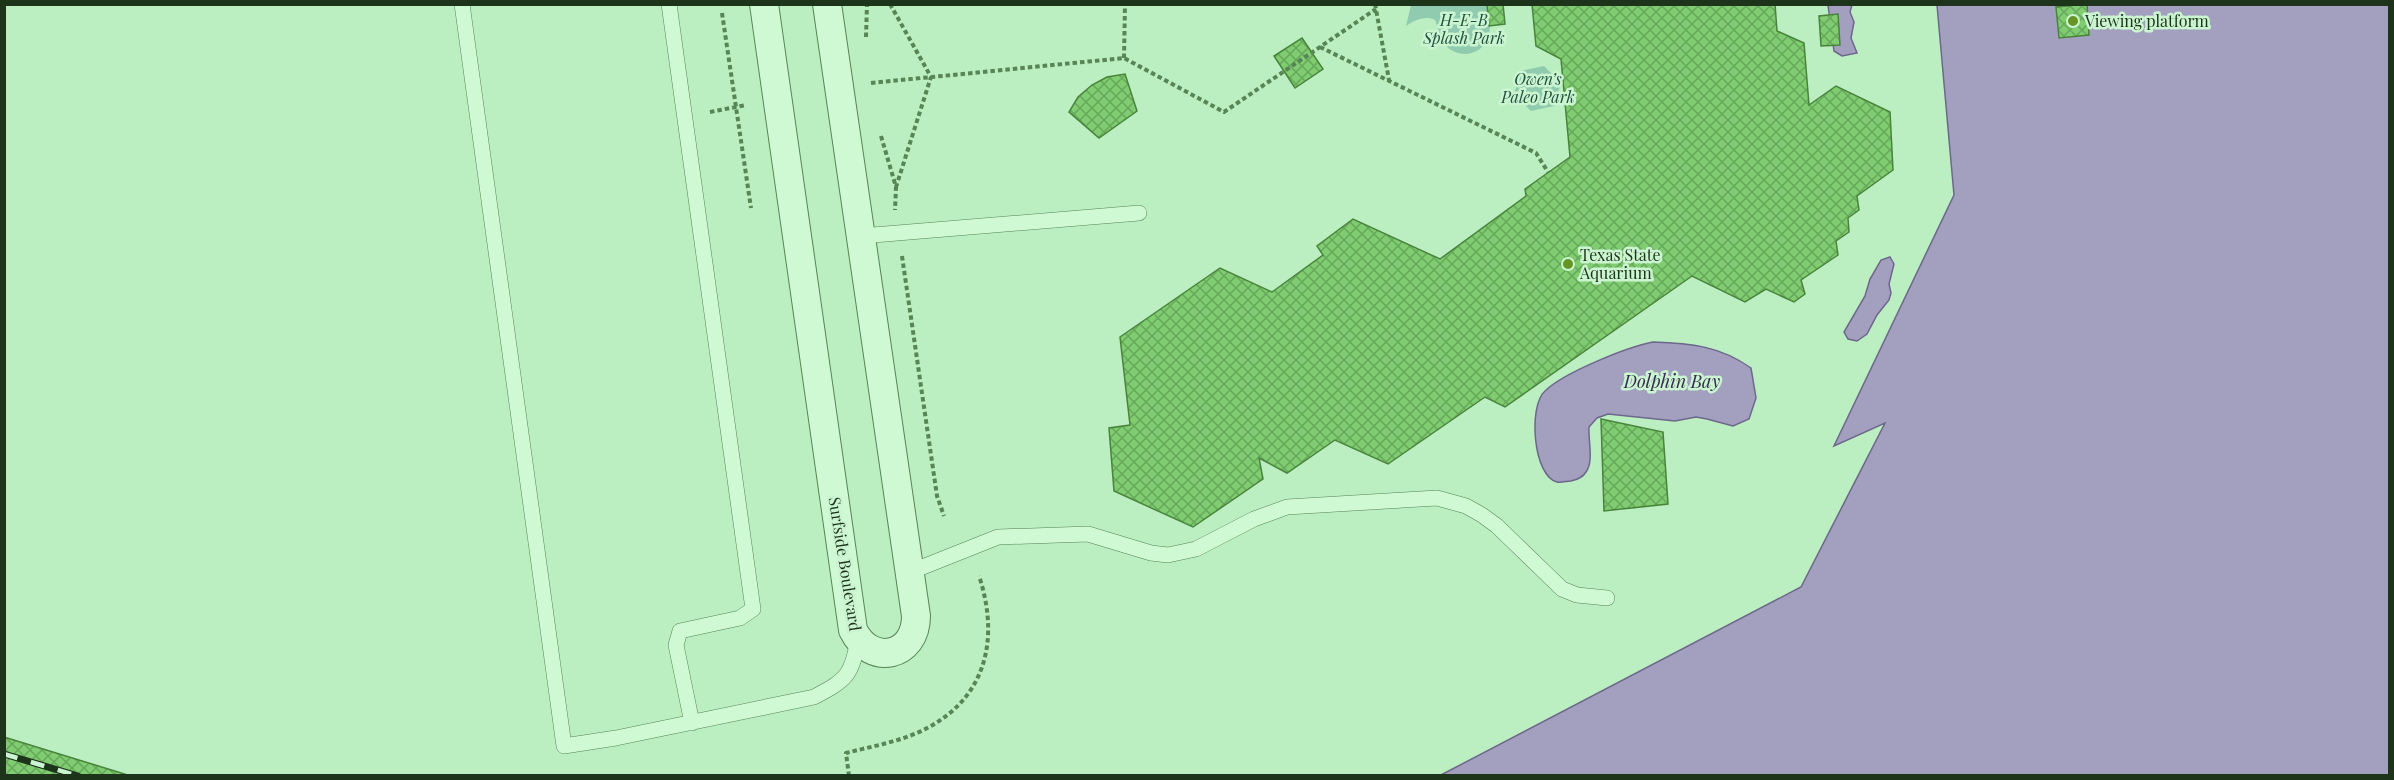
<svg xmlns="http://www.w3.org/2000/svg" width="2394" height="780" font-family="'Playfair Display',serif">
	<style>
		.park { fill: #90cbb0 }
		.water { fill: #a39fbf; stroke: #6e678c; stroke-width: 1.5 }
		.building { fill: url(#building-cross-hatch); stroke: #48843b; stroke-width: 1.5 }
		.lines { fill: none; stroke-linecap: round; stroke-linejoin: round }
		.service-casing { stroke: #578555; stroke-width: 16 }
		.minor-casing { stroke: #578555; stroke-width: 30 }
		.path { stroke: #578555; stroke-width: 4; stroke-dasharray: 4.5 3; stroke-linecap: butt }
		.service { stroke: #cef9d3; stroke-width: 15 }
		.minor { stroke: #cef9d3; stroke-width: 28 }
		.rail-casing { stroke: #1d341a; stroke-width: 7 }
		.rail { stroke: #cbf5d0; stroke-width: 4.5; stroke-dasharray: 14; stroke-linecap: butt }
		.poi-dot { fill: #669524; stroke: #cbf5d0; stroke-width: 2 }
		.labels { text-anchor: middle; stroke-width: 5; stroke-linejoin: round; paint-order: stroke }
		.park-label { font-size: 16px; font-style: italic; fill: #215141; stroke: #cbf5d0 }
		.poi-label { font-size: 16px; fill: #1d341a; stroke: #cbf5d0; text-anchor: start }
		.street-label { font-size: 16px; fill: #1d341a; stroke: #cbf5d0 }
		.water-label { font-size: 18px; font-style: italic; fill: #382954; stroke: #cbf5d0 }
	</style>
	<defs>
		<pattern id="building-cross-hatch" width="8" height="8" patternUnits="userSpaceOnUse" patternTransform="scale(1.5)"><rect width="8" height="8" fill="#7fcd70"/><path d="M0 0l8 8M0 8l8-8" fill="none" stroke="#67a75b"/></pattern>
	</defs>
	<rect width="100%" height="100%" fill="#bbeec1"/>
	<path class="park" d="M1411,5H1487C1488,15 1492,28 1488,37C1482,56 1459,59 1446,46C1439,39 1439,29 1435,20C1426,15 1414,20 1406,26Z
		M1544,66L1561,83L1554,106L1531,111L1514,94L1521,71Z"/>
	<path class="water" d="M1828,5H1852L1850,12L1854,22L1851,38L1857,53L1842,56L1834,51Z
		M1937,5H2389V775L1439,776L1801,587L1885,423L1834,446L1954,195Z
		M1890,257L1894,264L1889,284L1891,293L1889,300L1877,315L1867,334L1857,341L1848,339L1844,332L1865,296L1870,279L1881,260Z
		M1653,342C1690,343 1720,346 1751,368L1756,398L1749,419L1733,426L1707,419L1696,417L1675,421L1608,414L1597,418L1589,427C1588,440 1594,461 1586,472C1583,477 1576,480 1571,481C1567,481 1561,483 1557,482C1533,476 1528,406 1545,391C1563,373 1627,347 1653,342Z"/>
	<path class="building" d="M1487,4H1503L1505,24L1489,26Z
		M1532,4H1775L1777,31L1804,43L1809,105L1836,86L1890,112L1893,170L1857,196L1859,210L1848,218L1849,232L1836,241L1838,255L1801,280L1805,294L1794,302L1766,289L1745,302L1692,276L1505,407L1485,397L1388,464L1335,440L1287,473L1259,458L1263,479L1193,527L1114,491L1109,428L1130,425L1120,337L1220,268L1272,292L1323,255L1317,246L1353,219L1440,259L1526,196L1525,189L1570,157L1561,59L1536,46Z
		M2087,4L2089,35L2059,38L2056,7Z
		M1838,14L1840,45L1821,46L1819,16Z
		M1302,38L1323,69L1295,88L1274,56Z
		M1125,74L1137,111L1099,138L1069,112L1078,97L1092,85L1107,77Z
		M1601,419L1663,432L1668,504L1604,511Z
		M4,737L131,776H4Z"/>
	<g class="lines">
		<g class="service-casing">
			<path id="service" d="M462,4L564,746L616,738L814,697C846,680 852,676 858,639
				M669,4L753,609L740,618L680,631L676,645L692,723
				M861,236L1139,213
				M910,572L998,537L1088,534L1151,553L1168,555L1196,549L1254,519L1287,507L1437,498L1466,506L1482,515L1497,526L1562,589L1577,595L1607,598"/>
		</g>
		<g class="minor-casing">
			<path id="minor" d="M764,4L853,630C871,667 916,657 916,616L827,4"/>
		</g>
		<path class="path" d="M890,4L931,77L896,187
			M1375,4L1389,80
			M2063,4L2064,6
			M722,13L751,208
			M866,37L867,4
			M1320,47L1536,153L1548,172
			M1124,58L1125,4
			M871,83L1124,58L1224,112L1376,9
			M710,112L746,105
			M881,136L896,187L895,210
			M902,256L937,496L944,516
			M849,776L846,753C873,746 904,741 929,727C988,695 999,636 979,576"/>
		<use href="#service" class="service"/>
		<use href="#minor" class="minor"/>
		<g class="rail-casing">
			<path id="rail" d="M4,754L78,776"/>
		</g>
		<use href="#rail" class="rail"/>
	</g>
	<g class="poi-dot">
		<circle cx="2073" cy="21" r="6"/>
		<circle cx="1568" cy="264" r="6"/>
	</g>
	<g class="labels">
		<g class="park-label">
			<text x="1464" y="26">H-E-B<tspan x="1464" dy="18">Splash Park</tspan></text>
			<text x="1538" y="85">Owen’s<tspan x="1538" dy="18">Paleo Park</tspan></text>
		</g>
		<g class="poi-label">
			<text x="2085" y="27">Viewing platform</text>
			<text x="1580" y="261">Texas State<tspan x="1580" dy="18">Aquarium</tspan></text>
		</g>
		<g class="street-label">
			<text transform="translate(845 564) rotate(81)" y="6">Surfside Boulevard</text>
		</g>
		<g class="water-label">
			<text x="1672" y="388">Dolphin Bay</text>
		</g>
	</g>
	<rect width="2394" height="780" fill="none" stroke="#1d341a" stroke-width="12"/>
</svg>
